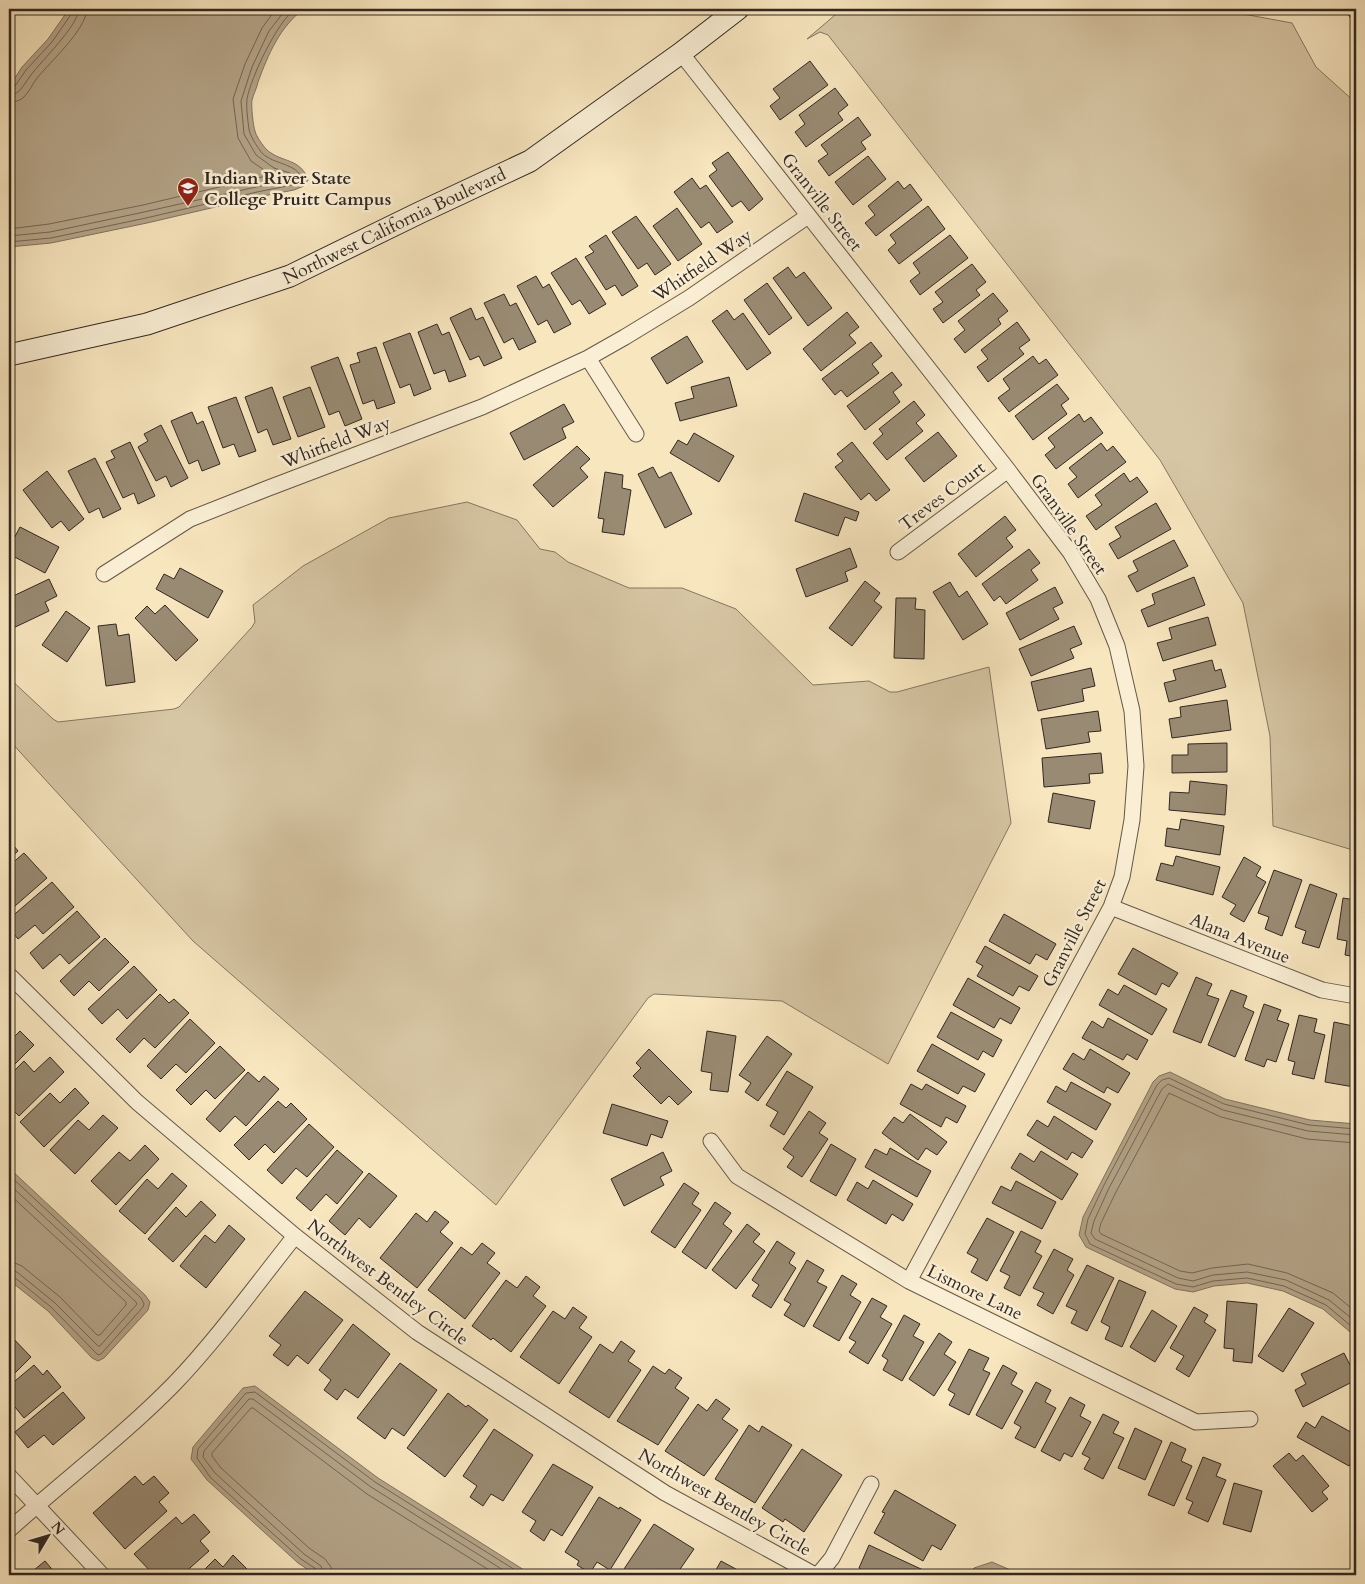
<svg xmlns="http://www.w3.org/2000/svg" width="1365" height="1584" font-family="Cardo,serif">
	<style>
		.green { fill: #d7c6a4; stroke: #857762 }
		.water { fill: #b5a589; stroke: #81735f }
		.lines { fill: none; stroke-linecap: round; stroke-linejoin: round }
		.shore { stroke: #746655; stroke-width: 1 }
		.building { fill: #998b73; stroke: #332821 }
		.street-casing { stroke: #645848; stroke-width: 17 }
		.secondary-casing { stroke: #332821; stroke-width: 23 }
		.street { stroke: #faefd5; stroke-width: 15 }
		.secondary { stroke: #faefd5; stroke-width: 21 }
		.labels { text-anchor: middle; stroke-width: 5; stroke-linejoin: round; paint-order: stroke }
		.poi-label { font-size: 18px; font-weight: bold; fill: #332821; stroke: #faefd5; text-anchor: start }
		.street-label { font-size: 18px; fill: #332821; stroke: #faefd5 }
	</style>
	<rect width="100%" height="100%" fill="#f8e6bf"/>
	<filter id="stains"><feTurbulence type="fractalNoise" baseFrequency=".004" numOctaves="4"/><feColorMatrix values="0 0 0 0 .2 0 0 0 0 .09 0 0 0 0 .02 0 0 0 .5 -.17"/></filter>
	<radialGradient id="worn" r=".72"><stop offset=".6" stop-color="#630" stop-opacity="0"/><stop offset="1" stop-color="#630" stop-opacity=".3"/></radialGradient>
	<path class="green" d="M842,9H1216L1292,23L1316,67L1356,103V851L1273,826L1270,736L1243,603L1160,460L828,35L820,32L807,39Z
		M467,502L517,520L540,549L555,552L568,562L629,588H682L736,609L813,685L869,681L890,692H897L989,667L1011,823L888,1064L782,1001L654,994L648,998L496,1205L193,941L9,740V678L53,719L58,722L174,709L179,707L252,627L255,622L253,605L303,566L389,518Z"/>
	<path class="water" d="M69,9H304C280,26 268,55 258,82C257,88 253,95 252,100C251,106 253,125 255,131C256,136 263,146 267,150C282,163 301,158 308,180L304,186L294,190L258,197L147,223L51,243L9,247V87L22,67L48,39Z
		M1170,1072L1225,1099L1310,1120L1356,1124V1337L1323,1309L1283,1291L1247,1283L1214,1286L1193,1292L1175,1289L1086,1247L1079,1235L1083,1217L1153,1082L1159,1076Z
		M9,1168L145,1295L150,1302L148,1310L104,1358L98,1361L92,1358L48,1311L9,1280Z
		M255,1386L378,1478L532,1575H316L298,1563L207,1480L191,1459L193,1447L243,1388Z
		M992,1562L1022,1575H970L974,1568Z"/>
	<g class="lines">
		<path class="shore" d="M9,89L15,86L26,70L52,42L72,13L73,9
			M9,95C13,95 16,94 19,91C24,86 27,80 31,75C42,60 78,26 79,9
			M9,103C14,102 19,101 23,98C29,92 32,85 37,78C50,62 86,30 87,9
			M9,229L49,224L143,205L266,176L267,172L251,161L238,138L233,99L245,64L262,28L276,9
			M9,236L50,232L144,212L292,179L293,176L290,173L274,168L256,155L244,134L241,101L252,67L269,31L286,9
			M9,242L51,238L146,218L257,192L292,185L300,182L302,179C297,163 274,165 262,153C258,148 252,139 250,133C248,127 246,105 247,99C251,77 277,22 295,9
			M1356,1129L1309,1125L1224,1104L1169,1078L1162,1080L1157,1085L1104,1185L1088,1219L1085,1234L1090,1244L1176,1284L1193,1287L1213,1281L1247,1278L1284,1286L1326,1305L1356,1330
			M1356,1135L1308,1131L1223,1110L1168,1084L1162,1089L1109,1188L1094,1221L1091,1233L1095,1239L1178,1278L1193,1281L1213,1275L1247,1272L1286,1280L1329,1300L1356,1322
			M1356,1143L1307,1139L1221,1117L1169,1093L1116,1192L1101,1223L1099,1231L1101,1234L1180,1271L1192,1273L1212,1268L1248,1264L1287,1273L1333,1293L1356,1312
			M9,1175L141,1298L144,1304L143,1307L101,1354L98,1355L51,1307L14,1277L9,1276
			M9,1184L136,1302L137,1304L100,1346H98L55,1303L17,1272L9,1270
			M9,1194L126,1302V1305L100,1335H97L60,1297L22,1266L15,1263L9,1262
			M318,1575L316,1569L301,1559L210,1477L197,1458L198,1449L246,1393L255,1392L375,1482L523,1575
			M324,1575L321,1566L304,1554L215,1473L203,1457L204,1451L249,1399H253L371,1487L511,1575
			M332,1575L331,1567L325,1559L309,1548L221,1468L212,1456V1453L251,1408H253L367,1494L497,1575"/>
	</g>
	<path class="building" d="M1356,9V26L1348,14Z
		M810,61L828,85L780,120L770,106L780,98L773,89Z
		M835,88L848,105L838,113L843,120L806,147L795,132L805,124L799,115Z
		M858,117L871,135L861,142L866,149L829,176L818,161L828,154L821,145Z
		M728,152L763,199L749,211L741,201L732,207L709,176L717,170L712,163Z
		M868,156L886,179L853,205L835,182Z
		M692,178L700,189L706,185L733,222L717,233L709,222L701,228L674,192Z
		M898,181L904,189L910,184L922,200L876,236L865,223L875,215L868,206Z
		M928,206L945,229L899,264L888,250L896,243L890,235Z
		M677,208L702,244L678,261L653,226Z
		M636,216L671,264L655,275L647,263L638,269L612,232Z
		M606,235L638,286L622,296L615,285L606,290L585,257L594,252L589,246Z
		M950,235L968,258L920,295L910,281L920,273L913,263Z
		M576,258L606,304L589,314L580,300L572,305L551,273Z
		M972,264L986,282L976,290L980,295L943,323L933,309L943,302L935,292Z
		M788,267L796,278L804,272L832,308L808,326L773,278Z
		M536,276L543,288L549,284L571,324L554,333L547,320L538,325L517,286Z
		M767,283L792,318L769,335L744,300Z
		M993,293L1008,311L998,319L1001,324L965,353L954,339L965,330L958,321Z
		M504,294L510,306L516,303L536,342L519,350L513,338L504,343L484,303Z
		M471,308L476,320L483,317L502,358L484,366L479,356L470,360L450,318Z
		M727,310L734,320L743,313L771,353L747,370L712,321Z
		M847,312L859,327L849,335L856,343L821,371L803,349Z
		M1017,322L1030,340L1019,348L1024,354L988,382L977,367L988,359L981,350Z
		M437,324L442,335L449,332L466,376L449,382L445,370L434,374L418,332Z
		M410,333L431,389L414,396L410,384L400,388L383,343Z
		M687,336L703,362L667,384L651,358Z
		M871,342L882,356L872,364L879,373L847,397L841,390L835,395L822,379Z
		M376,347L395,403L377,409L374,400L363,404L350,365L360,362L357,353Z
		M1033,356L1039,364L1046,359L1058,375L1009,412L998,398L1010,389L1003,379Z
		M338,357L362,419L345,426L339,411L329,415L311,367Z
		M892,372L902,385L893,392L900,402L865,430L847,406Z
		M729,377L737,406L680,421L675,403L694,398L691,387Z
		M1057,384L1069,399L1061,405L1067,414L1033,440L1015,416Z
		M272,387L291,439L273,445L267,429L258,433L245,397Z
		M310,387L325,427L298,437L283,397Z
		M236,397L256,451L239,457L234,444L223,448L208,407Z
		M914,401L925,415L916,423L923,431L887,460L873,443L883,434L879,429Z
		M564,404L574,422L562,428L566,438L524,460L510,433Z
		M192,412L197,424L203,421L220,464L202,471L198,460L189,464L171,421Z
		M1079,414L1084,422L1091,417L1103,433L1056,469L1045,455L1055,447L1048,438Z
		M161,425L188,478L171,487L166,476L156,481L138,447L148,441L144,434Z
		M938,432L957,456L924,482L905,458Z
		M694,433L734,456L719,482L670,453L678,440L687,445Z
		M130,442L155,496L138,504L134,493L123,498L106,462L115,458L111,451Z
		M852,442L890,490L876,501L869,493L861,500L835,467L843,461L837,454Z
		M1101,443L1107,451L1113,446L1126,462L1078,498L1068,484L1077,477L1069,468Z
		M577,446L590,459L580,468L588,477L553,507L533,485Z
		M95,458L121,509L103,518L99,508L89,513L68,471Z
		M653,467L659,478L671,472L692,514L665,528L638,474Z
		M47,471L84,519L69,531L61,521L52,528L23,490Z
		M605,472L623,475L622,488L631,490L624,535L602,532L604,519L598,518Z
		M1124,473L1130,482L1137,477L1148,492L1096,530L1086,516L1102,505L1095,495Z
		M804,493L859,512L856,521L845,517L838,536L795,521Z
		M1156,503L1171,529L1118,559L1109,544L1121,537L1115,527Z
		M1005,516L1016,530L1006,538L1013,547L976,577L958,554Z
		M20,527L59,547L45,573L9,554V548Z
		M1174,540L1188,566L1137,592L1128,576L1138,571L1133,561Z
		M850,548L857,567L845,572L848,581L806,597L796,569Z
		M1029,549L1040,563L1031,570L1038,580L1006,604L1000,596L994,601L982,584Z
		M180,568L223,591L208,618L156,589L164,574L174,579Z
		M1194,577L1205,605L1148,627L1141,610L1155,604L1152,594Z
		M49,579L57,596L45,602L49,611L9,630V604L10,603L9,598Z
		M865,581L880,593L874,601L882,607L852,646L829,628Z
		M950,582L959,597L967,591L988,624L963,640L933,592Z
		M1055,587L1063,603L1053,608L1059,619L1020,640L1006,613Z
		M896,598H916L915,609L925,610L924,659L894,658Z
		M165,605L198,640L176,661L135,618L147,606L155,614Z
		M66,611L90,628L67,662L42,645Z
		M1208,617L1216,645L1163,661L1157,643L1172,639L1169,628Z
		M116,624L118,636L129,634L135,682L106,686L98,626Z
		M1074,626L1082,644L1070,649L1074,658L1031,676L1019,649Z
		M1212,660L1215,671L1221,669L1226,687L1169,702L1164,683L1176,680L1173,670Z
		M1091,668L1095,686L1082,689L1084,701L1038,711L1031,682Z
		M1227,700L1231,730L1172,738L1169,719L1181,717L1180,707Z
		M1098,711L1101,731L1088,732L1090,742L1046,749L1041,719Z
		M1227,743V772L1172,773V755H1188V744Z
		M1101,753L1103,773L1089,774L1090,783L1044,787L1042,758Z
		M1190,781L1227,785L1225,815L1169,810L1170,792L1189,793Z
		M1053,793L1095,801L1090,829L1048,822Z
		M1181,819L1224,826L1220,855L1165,846L1167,828L1179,830Z
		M9,840L18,851L9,859Z
		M24,853L47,878L15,906L9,898V866Z
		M1176,856L1220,867L1213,895L1156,880L1161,863L1173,866Z
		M1244,857L1261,867L1256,876L1266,882L1244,922L1230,914L1236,905L1222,897Z
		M1274,870L1302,880L1282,936L1265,929L1269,917L1258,913Z
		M52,882L74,907L43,934L35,925L18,939L9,928V919Z
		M1310,884L1337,894L1319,948L1302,943L1306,931L1295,927Z
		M1343,898L1356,900V957L1345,955L1347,941L1337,939Z
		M77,911L100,937L69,964L60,954L43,969L30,953Z
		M1004,914L1056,944L1047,960L1036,954L1030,964L989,941Z
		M105,938L129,962L99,991L89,981L74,996L60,981Z
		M985,946L1038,976L1029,991L1019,986L1013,996L977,976L983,966L976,962Z
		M1133,948L1178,973L1169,987L1162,983L1156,995L1118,974Z
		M134,966L157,990L127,1019L118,1009L102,1024L88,1009Z
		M1196,977L1212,984L1207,995L1219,999L1201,1043L1173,1032Z
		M968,978L1020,1008L1011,1024L1000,1018L994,1028L953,1005Z
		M1124,985L1167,1009L1152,1035L1099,1005L1108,989L1118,995Z
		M1231,990L1247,996L1243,1007L1254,1012L1235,1057L1208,1045Z
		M160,994L169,1003L174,999L189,1013L155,1048L144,1038L130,1053L116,1039Z
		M1264,1004L1281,1010L1277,1020L1289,1024L1276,1062L1267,1059L1264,1067L1245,1060Z
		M951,1012L1002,1040L993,1057L983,1051L978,1060L937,1037Z
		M1299,1015L1317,1019L1314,1032L1325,1035L1314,1079L1292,1074L1295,1062L1288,1060Z
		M1108,1018L1148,1040L1137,1060L1127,1054L1123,1060L1082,1038L1092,1021L1103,1028Z
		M190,1019L215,1043L186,1073L176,1064L161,1079L147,1066Z
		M1334,1022L1353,1026L1351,1040L1356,1041V1075L1354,1087L1325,1082Z
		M20,1031L34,1045L9,1070V1042Z
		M707,1031L736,1036L728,1092L710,1090L712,1073L701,1071Z
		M767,1036L792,1054L758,1101L745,1092L751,1083L739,1075Z
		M932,1044L985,1074L975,1092L963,1086L958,1094L917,1071Z
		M220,1046L245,1070L215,1099L206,1090L191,1105L176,1090Z
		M649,1049L692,1092L678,1105L669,1096L661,1104L633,1076L641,1068L636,1063Z
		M1090,1049L1130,1073L1118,1093L1107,1087L1104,1093L1063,1069L1073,1053L1084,1060Z
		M50,1057L64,1072L19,1116L9,1106V1076L24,1061L34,1072Z
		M787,1071L813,1087L784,1135L770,1126L778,1112L766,1105Z
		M248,1072L259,1082L264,1076L279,1089L246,1126L235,1116L220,1132L206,1119Z
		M1071,1082L1111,1104L1096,1130L1047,1102L1056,1086L1066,1092Z
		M911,1084L922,1090L926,1084L966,1106L957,1123L946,1117L941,1127L900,1104Z
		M75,1088L89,1103L44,1147L20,1122L50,1093L60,1103Z
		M278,1101L286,1108L291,1103L307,1119L274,1153L265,1144L249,1160L234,1145Z
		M612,1104L668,1121L662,1138L651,1134L647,1146L603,1133Z
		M809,1111L826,1123L819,1133L828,1139L802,1177L787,1167L794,1157L783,1149Z
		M910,1114L947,1142L937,1155L926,1148L918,1160L882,1133L894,1117L903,1123Z
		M103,1115L118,1128L75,1174L50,1150L78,1120L89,1130Z
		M1054,1116L1093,1141L1082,1158L1072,1152L1067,1160L1027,1135L1037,1120L1048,1127Z
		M309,1124L334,1147L307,1177L296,1168L282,1184L267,1170Z
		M831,1144L856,1159L836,1196L810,1181Z
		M145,1145L159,1159L116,1205L91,1181L119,1152L130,1161Z
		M890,1148L931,1171L917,1197L865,1167L875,1149L887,1155Z
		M337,1150L363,1172L337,1204L326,1194L311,1211L296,1198Z
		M1041,1151L1078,1174L1062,1200L1011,1168L1020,1153L1034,1162Z
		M663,1152L672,1171L660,1177L664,1185L624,1206L611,1179Z
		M172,1173L187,1186L145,1234L119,1211L147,1179L158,1189Z
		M369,1173L397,1196L370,1228L359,1218L345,1235L329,1221Z
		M873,1180L913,1204L903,1221L892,1214L886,1224L847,1200L857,1182L868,1189Z
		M1016,1181L1056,1202L1042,1229L992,1203L1001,1186L1011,1191Z
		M684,1183L699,1193L692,1204L701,1210L675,1248L651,1232Z
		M201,1201L216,1215L173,1262L148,1239L176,1207L186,1217Z
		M715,1202L731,1213L723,1224L732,1231L706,1269L682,1252Z
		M435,1211L449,1222L440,1232L453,1243L417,1288L380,1258L416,1213L427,1222Z
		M987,1218L1014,1232L987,1281L971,1272L978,1259L967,1253Z
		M747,1224L760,1234L753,1242L765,1251L736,1289L712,1270Z
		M229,1225L245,1239L206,1288L180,1266L205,1235L215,1243Z
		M1021,1231L1041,1241L1035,1252L1042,1256L1020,1296L1004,1288L1010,1276L1000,1271Z
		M777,1241L795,1253L789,1263L796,1268L771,1308L752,1296L759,1285L752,1280Z
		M482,1243L495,1253L487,1263L500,1273L465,1319L428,1290L461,1247L472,1255Z
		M1054,1249L1073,1259L1067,1270L1074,1275L1053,1314L1037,1305L1044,1293L1033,1288Z
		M807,1260L824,1270L817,1282L827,1287L804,1327L784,1315L791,1304L784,1300Z
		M1087,1265L1114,1278L1087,1331L1071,1323L1077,1311L1066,1306Z
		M842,1275L857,1284L850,1295L861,1302L839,1341L813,1326Z
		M526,1276L540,1287L533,1296L546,1306L511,1352L493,1338L491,1340L472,1326L506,1280L517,1288Z
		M1119,1280L1146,1292L1122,1347L1105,1339L1110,1327L1101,1322Z
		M305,1291L343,1320L308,1364L297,1355L288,1366L273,1355L281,1345L269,1336Z
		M872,1298L887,1306L880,1317L892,1324L868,1364L849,1352L856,1342L849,1338Z
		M1227,1301L1257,1304L1252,1363L1233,1361L1234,1349L1224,1348Z
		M573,1307L587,1317L579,1328L592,1337L559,1384L520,1357L553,1311L565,1319Z
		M1194,1307L1208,1315L1204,1322L1216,1330L1189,1377L1176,1369L1184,1356L1170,1348Z
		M1289,1308L1314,1323L1283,1372L1258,1356Z
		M1152,1310L1177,1326L1155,1362L1130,1347Z
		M904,1315L920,1324L913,1336L924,1342L902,1381L883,1370L888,1360L882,1356Z
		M353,1324L390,1354L358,1398L345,1389L337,1400L324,1390L331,1380L319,1370Z
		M939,1333L952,1342L944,1354L956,1362L934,1396L909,1379Z
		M9,1334L31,1357L9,1379Z
		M621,1341L635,1351L628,1361L641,1370L609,1418L569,1392L600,1344L613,1353Z
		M969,1349L989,1358L983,1370L990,1373L969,1415L949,1405L955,1394L948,1390Z
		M1344,1353L1356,1377V1380L1303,1407L1295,1390L1306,1384L1301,1374Z
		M400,1363L437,1390L404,1436L392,1428L385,1439L357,1418Z
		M34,1365L43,1375L47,1370L61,1387L24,1418L15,1407L9,1412V1386Z
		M1003,1365L1017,1373L1011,1384L1023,1391L1002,1429L976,1415Z
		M653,1366L665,1374L669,1369L682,1378L675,1388L689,1398L658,1445L617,1421Z
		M1036,1382L1051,1390L1045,1402L1056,1408L1035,1448L1015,1438L1021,1427L1014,1423Z
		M63,1392L85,1418L53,1445L44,1435L28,1448L15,1432Z
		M448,1393L466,1407L468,1405L488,1420L445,1477L407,1448Z
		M1070,1397L1085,1405L1080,1416L1091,1422L1072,1457L1064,1453L1060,1461L1041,1451Z
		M716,1399L730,1409L722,1419L738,1430L704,1476L665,1451L698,1404L707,1411Z
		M1103,1414L1119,1422L1113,1433L1124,1438L1103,1479L1084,1469L1090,1458L1082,1454Z
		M1322,1416L1356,1435V1454L1349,1466L1297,1437L1306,1422L1315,1428Z
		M749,1425L759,1432L762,1426L792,1445L755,1503L715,1479Z
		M1135,1428L1162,1441L1145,1480L1118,1468Z
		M494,1429L533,1455L503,1501L491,1494L483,1506L470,1497L477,1486L463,1476Z
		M1171,1442L1186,1449L1181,1461L1192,1466L1174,1506L1148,1495Z
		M802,1449L842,1475L804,1532L785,1519L783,1522L762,1508Z
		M1289,1453L1296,1461L1303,1455L1329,1486L1322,1492L1328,1499L1312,1512L1273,1466Z
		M1203,1457L1221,1464L1216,1476L1226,1480L1208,1522L1188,1513L1193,1502L1186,1499Z
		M553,1464L593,1487L562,1536L551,1529L544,1541L530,1531L536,1521L522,1512Z
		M135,1476L143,1485L154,1476L169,1493L159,1502L167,1511L125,1549L93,1513Z
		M1234,1483L1262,1491L1251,1532L1223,1524Z
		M895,1490L956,1525L941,1550L932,1545L923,1561L874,1533L885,1513L882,1512Z
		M599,1497L619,1509L620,1507L641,1520L610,1570L597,1562L590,1573L577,1565L579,1561L565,1552Z
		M194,1514L210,1532L200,1541L209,1551L182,1575H154L134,1554L176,1517L182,1524Z
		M654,1524L694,1549L676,1575H626L622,1572Z
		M869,1545L934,1575H857L860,1568H859Z
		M233,1555L250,1572L246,1575H199L215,1559L223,1567Z
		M45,1561L57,1575H28Z
		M721,1561L747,1575H713Z"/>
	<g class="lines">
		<g class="street-casing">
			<path id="street" d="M681,53L1008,470L1070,552L1098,599L1117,646L1132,711L1136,766L1132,820L1122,877L1111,907L909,1281
				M588,358L636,434
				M898,552L1008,470
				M104,574L190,519L266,489L482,407L588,358L625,337L689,298L808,216
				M1111,907L1322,990L1356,996
				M9,975L137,1102L295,1236L417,1332L665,1493L815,1575
				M711,1141L737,1176L909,1281L1196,1422L1250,1419
				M9,1476L102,1575
				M9,1530C63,1481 122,1437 174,1384C217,1339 256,1285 295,1236
				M818,1575L832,1558L871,1484"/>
		</g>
		<g class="secondary-casing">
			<g id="secondary">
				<path id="s1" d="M9,355L147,324L290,276L419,213L530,161L681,53L738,9"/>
			</g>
		</g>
		<use href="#street" class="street"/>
		<use href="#secondary" class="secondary"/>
	</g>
	<defs>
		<g id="university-pin" transform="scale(1.125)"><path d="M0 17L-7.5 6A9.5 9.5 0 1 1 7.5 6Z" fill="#8f2418" stroke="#faefd5"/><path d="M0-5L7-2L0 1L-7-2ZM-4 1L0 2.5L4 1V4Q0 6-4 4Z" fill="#fff"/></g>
	</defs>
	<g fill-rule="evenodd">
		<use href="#university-pin" x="188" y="188"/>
	</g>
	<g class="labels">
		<g class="poi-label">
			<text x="204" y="184">Indian River State<tspan x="204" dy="21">College Pruitt Campus</tspan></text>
		</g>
		<g class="street-label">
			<text transform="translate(822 202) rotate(52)" y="6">Granville Street</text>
			<text dy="6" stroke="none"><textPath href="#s1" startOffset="408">Northwest California Boulevard</textPath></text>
			<text transform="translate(702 265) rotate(-34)" y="6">Whitfield Way</text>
			<text transform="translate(336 442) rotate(-21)" y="6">Whitfield Way</text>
			<text transform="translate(942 496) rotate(-37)" y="6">Treves Court</text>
			<text transform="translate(1069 524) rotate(55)" y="6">Granville Street</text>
			<text transform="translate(1074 933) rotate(-63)" y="6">Granville Street</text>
			<text transform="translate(1240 938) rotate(22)" y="6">Alana Avenue</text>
			<text transform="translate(388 1282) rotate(37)" y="6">Northwest Bentley Circle</text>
			<text transform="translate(975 1292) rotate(26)" y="6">Lismore Lane</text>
			<text transform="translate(725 1502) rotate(30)" y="6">Northwest Bentley Circle</text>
		</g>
	</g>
	<rect width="1365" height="1584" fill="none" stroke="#f8e6bf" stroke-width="30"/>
	<rect x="10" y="10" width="1345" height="1564" fill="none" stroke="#332821" stroke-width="2.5"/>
	<rect x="15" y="15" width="1335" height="1554" fill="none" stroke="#332821"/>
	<g transform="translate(48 1536) rotate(52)" stroke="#faefd5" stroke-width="4" paint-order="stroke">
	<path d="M0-4L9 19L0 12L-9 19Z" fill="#332821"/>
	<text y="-8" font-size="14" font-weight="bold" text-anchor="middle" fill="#332821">N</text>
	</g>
	<rect width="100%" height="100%" filter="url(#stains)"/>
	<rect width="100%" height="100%" fill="url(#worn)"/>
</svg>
